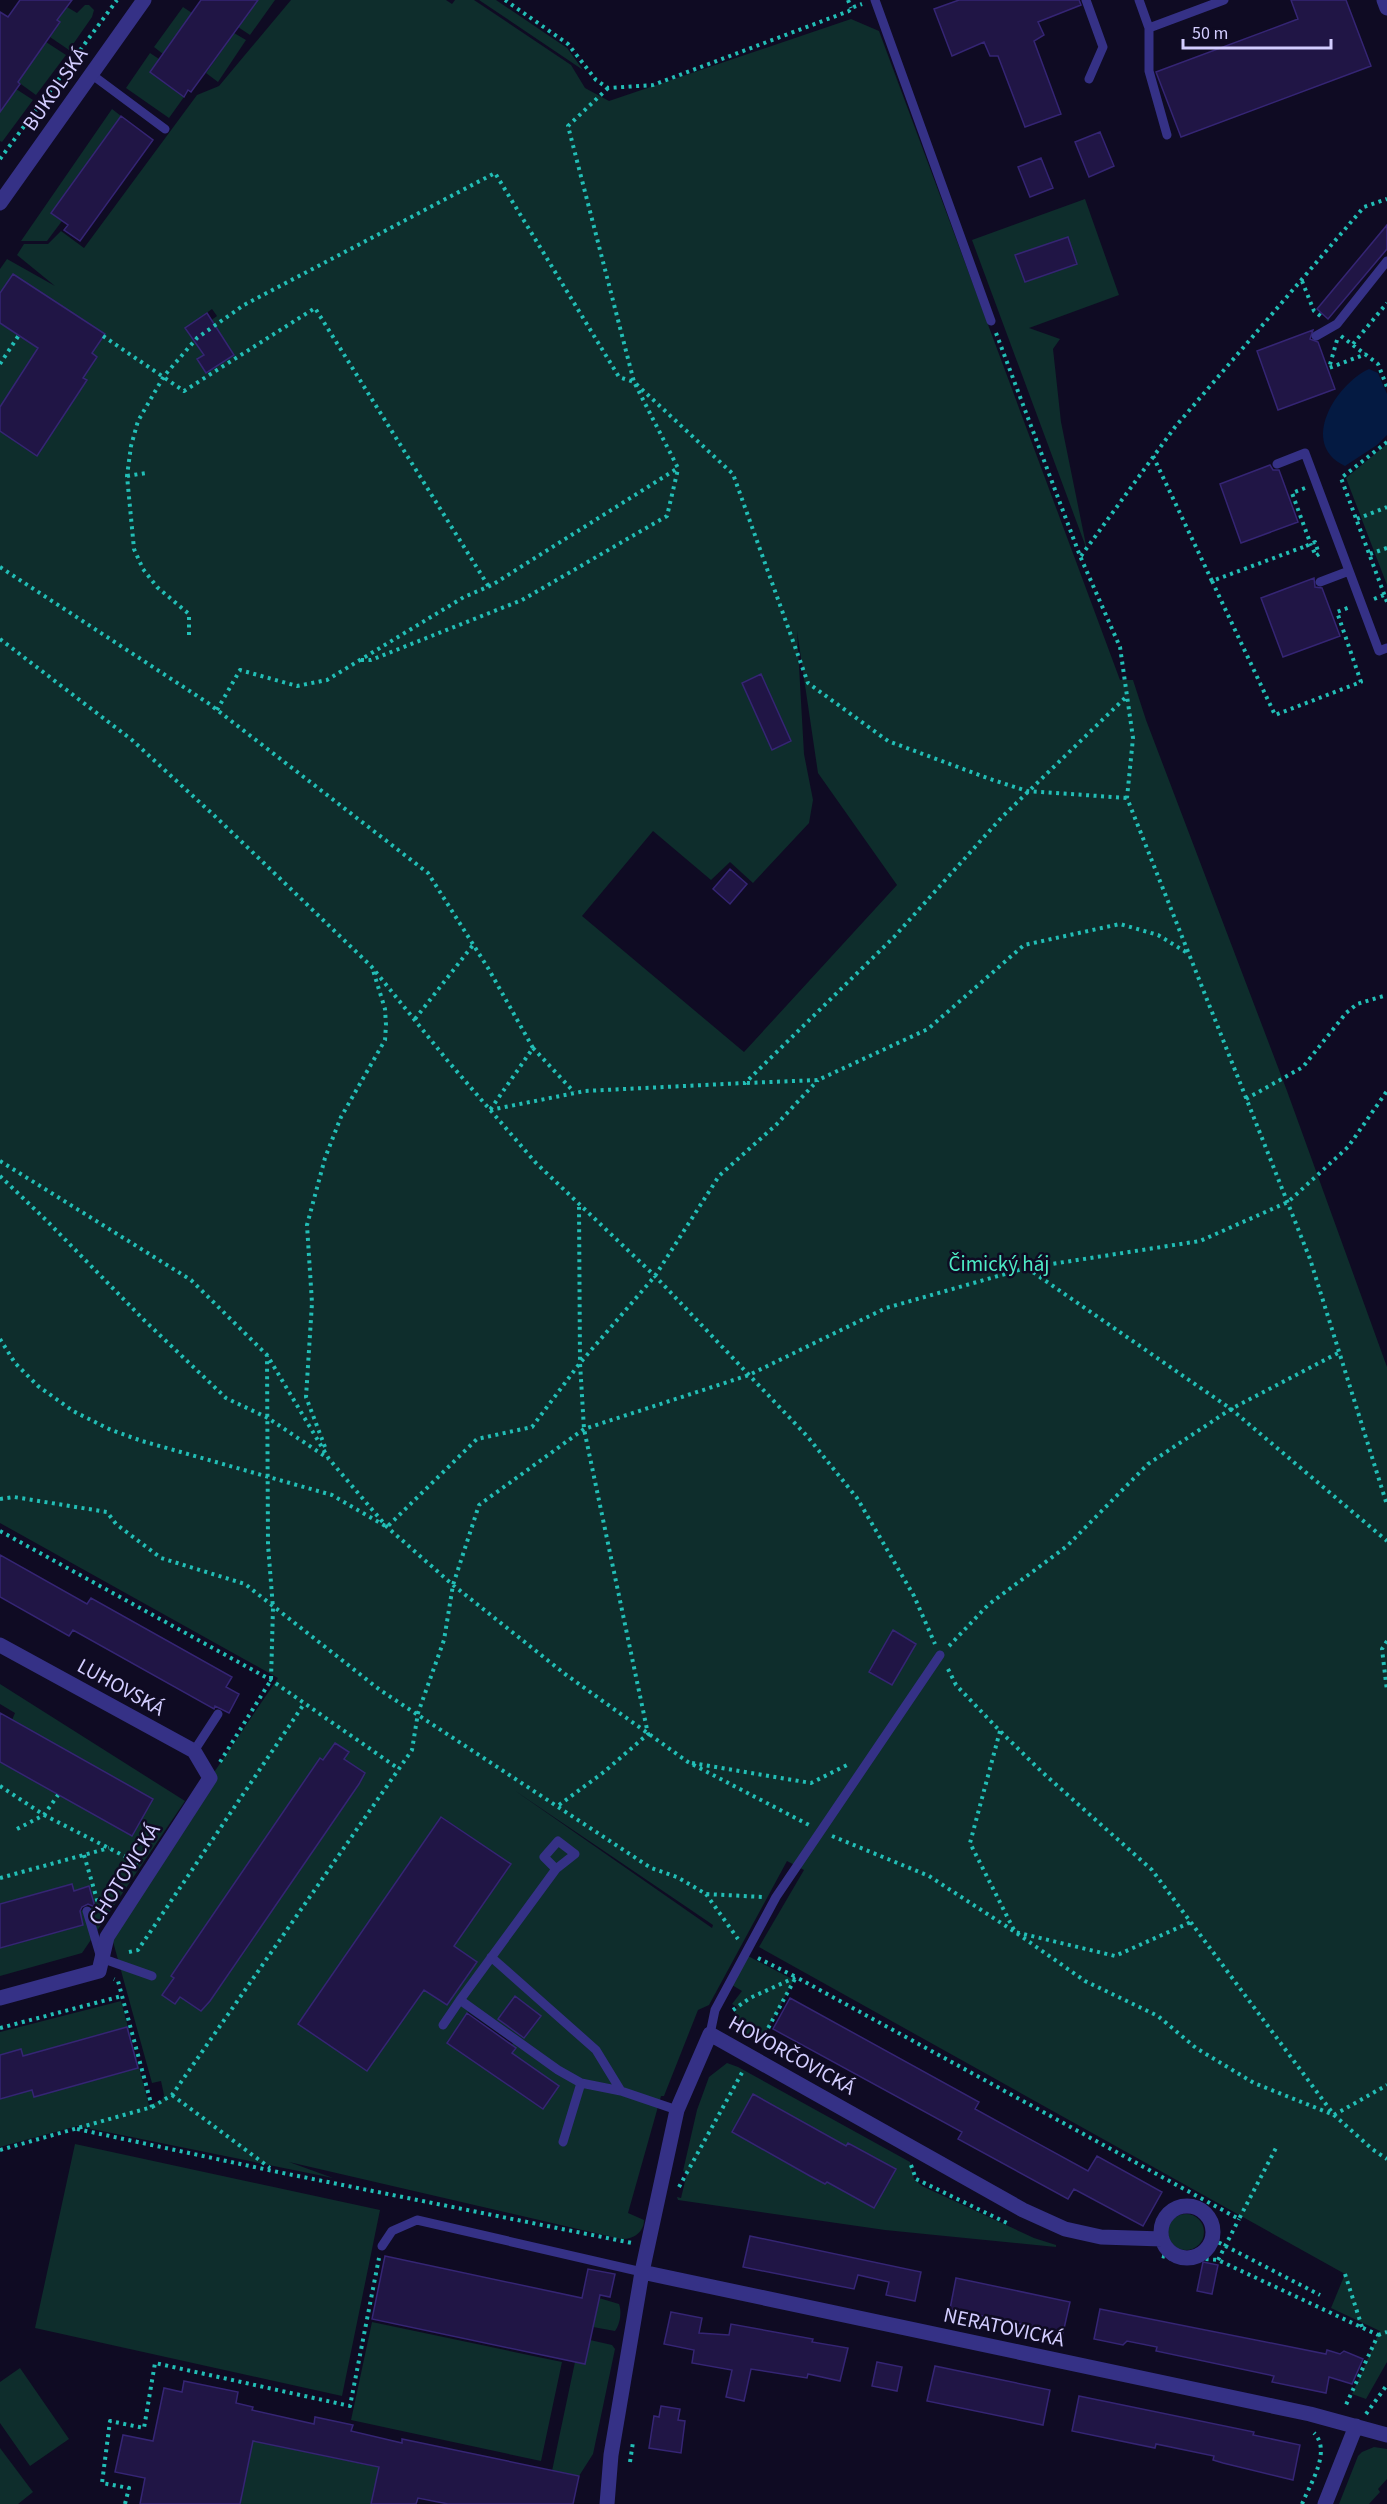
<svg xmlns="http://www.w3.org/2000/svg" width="1387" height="2504" font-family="'Source Sans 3',sans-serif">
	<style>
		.green { fill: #0e2d2c; fill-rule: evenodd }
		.water { fill: #041a42 }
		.building { fill: #201545; stroke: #352574; stroke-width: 1.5 }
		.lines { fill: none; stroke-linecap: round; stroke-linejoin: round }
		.path { stroke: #22beb6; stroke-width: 4; stroke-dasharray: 3 4.5; stroke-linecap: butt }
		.lane { stroke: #353186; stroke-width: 9 }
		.street { stroke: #353186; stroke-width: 15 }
		.path-bridge { stroke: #22beb6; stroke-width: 4; stroke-dasharray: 3 4.5; stroke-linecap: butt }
		.labels { text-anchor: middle; stroke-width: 5; stroke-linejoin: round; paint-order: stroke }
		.street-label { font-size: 21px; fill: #d3cdff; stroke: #0f0b23 }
		.park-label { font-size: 21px; fill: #4debc5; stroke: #0f0b23 }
	</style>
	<rect width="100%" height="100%" fill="#0f0b23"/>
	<path class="green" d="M43,0L67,7L77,13L85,5H89L94,10L92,17L69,50L50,37L60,23L57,20L62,14Z
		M258,0H275L250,35L238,27Z
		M291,0H446L452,4L455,0H474L571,65L585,88L609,101L851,19L879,31L1120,680H1133L1146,720L1287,1091L1387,1367V2362L1366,2399L1352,2394L1380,2331L1331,2308L1345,2274L759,1947L804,1870L787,1861L709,2005L698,2010L664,2096H661L628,2213L644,2220C644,2233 632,2240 621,2239L289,2162L333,2178L77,2126L0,2147V2099L32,2090L34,2097L138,2068L127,2027L23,2056L0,2055V2032L121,2001L149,2105L162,2100L164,2095L161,2081L152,2083L109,1927L278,1678L0,1523V269L7,259L55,286L17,255L24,244H48L61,231L84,248L197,95L219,86ZM212,309L217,316L191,335L186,328ZM797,631L818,773L897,885L744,1052L582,916L653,831L711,880L730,862L753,883L809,823L813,800L804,754ZM893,1631L916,1644L892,1685L869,1671ZM335,1743L348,1751L344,1759L364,1773L359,1785L201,2011L180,1997L163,1994L174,1978L171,1976L320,1759L323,1760ZM514,1790L691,1910L713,1925L712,1928ZM442,1817L511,1865L454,1946L477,1962L447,2005L424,1990L367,2071L298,2024ZM515,1996L541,2016L529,2032L503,2012ZM468,2012L513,2043L508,2051L559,2086L543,2109L447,2042Z
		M479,0H496L567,48L583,70Z
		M183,7L192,13L163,54L154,47Z
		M234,33L246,40L218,82L206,73Z
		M46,42L66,55L36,95L18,82Z
		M150,53L159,59L150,72L184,97L169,118L126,88Z
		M13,87L33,100L2,142L0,141V112Z
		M112,109L121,116L51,213L62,221L47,241H21Z
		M1085,199L1119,295L1029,328L1060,339L1053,349L1061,422L1087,550L972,240ZM1068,237L1077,264L1025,282L1016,255Z
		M1387,444V585L1346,478Z
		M0,1684L185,1801L82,1953L0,1976V1948L83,1925L80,1911L95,1907L89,1887L74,1891L72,1884L0,1904V1762L132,1835L153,1799L12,1720L15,1713L0,1704Z
		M748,1956L794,1980L760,2043C744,2034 728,2028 737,2007L732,2004L742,1991L732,1985Z
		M727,2063L738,2067L910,2162L914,2179L922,2186L1034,2238L1056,2245V2247L885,2230L678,2200L677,2197L681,2198L687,2173L683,2171L697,2110L709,2077ZM753,2094L846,2146L849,2143L895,2169L875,2207L827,2182L825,2184L732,2132Z
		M75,2144L380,2210L342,2396L35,2328Z
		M1168 2232a18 18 0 1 1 36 0a18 18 0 1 1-36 0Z
		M599,2298L619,2304C622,2312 620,2324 615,2331L593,2327Z
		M372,2322L562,2362L541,2461L351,2420Z
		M590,2340L612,2345L615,2349L593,2454L579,2476L552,2471L575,2362Z
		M20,2368L69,2439L30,2466L0,2423V2382Z
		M253,2441L397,2471L371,2504H240Z
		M1374,2447L1387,2449V2479L1378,2489L1380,2492L1369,2504H1339L1358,2456L1362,2452Z
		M0,2448L33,2492L18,2504H0Z"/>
	<path class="water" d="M1369,369L1378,373L1387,394V435L1377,445L1345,466C1298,444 1336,384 1369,369Z"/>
	<path class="building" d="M20,0H72L57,20L60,22L18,82L20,84L0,112V12L8,17Z
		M201,0H258L191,92L188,90L184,97L150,72Z
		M959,0H1079L1081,5L1038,22L1044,35L1034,41L1061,114L1025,127L998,56H990L984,42L952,56L934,9Z
		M1291,0H1346L1371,66L1181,137L1156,72L1298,19Z
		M121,116L153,140L80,241L64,230L68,225L51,213Z
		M1100,132L1114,166L1089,177L1075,142Z
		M1041,158L1053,188L1030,197L1018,167Z
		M1387,225V249L1328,319L1317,309Z
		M1068,237L1077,264L1025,282L1015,255Z
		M13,274L105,334L92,353L97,357L83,378L87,380L37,456L0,431V407L38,348L0,323V293Z
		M207,313L234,355L206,373L197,359L204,355L185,328Z
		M1313,330L1310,339L1318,342L1335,389L1278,410L1257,351Z
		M1270,465L1273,470H1279L1298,522L1241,543L1220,484Z
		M1314,578L1315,587L1322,588L1340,636L1283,657L1261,598Z
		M761,674L791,741L772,750L742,683Z
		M730,869L747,884L730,904L713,889Z
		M0,1555L87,1604L91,1598L232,1677L226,1687L239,1694L229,1713L215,1706L214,1709L73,1630L69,1636L0,1597Z
		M893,1630L916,1644L892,1685L869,1672Z
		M0,1713L153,1799L132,1836L0,1762Z
		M335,1743L349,1752L344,1759L365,1773L359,1784L210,2001L201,2011L180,1997L175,2004L162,1995L174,1978L171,1976L320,1758L323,1760Z
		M441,1817L511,1864L454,1946L477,1962L447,2005L424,1990L367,2071L298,2024Z
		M72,1884L74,1891L89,1886L95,1907L88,1904L82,1907L80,1911L83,1925L0,1948V1904Z
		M515,1996L541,2016L524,2038L498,2019Z
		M790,1998L979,2102L975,2109L1088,2171L1097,2156L1162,2192L1143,2226L1074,2189L1068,2199L958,2139L962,2132L773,2029Z
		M467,2013L516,2048L512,2053L559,2086L543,2109L447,2043Z
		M127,2027L138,2068L34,2097L32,2090L0,2099V2055L21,2049L23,2056Z
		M753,2094L846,2146L848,2143L896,2169L874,2208L827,2182L825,2184L810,2176L732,2132Z
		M750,2236L921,2272L915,2301L886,2295L889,2282L858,2275L854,2289L743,2267Z
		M385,2256L582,2298L588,2269L615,2274L610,2297L600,2295L585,2364L372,2319Z
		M1203,2262L1218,2265L1212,2294L1197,2291Z
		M956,2278L1070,2302L1063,2333L950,2309Z
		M1100,2309L1326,2354L1327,2350L1340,2354L1344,2351L1363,2359L1352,2384L1329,2377L1326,2393L1272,2382L1274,2376L1156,2351L1157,2347L1127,2341L1123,2345L1094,2339Z
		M671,2312L702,2318L699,2333L729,2335L731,2324L813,2339L812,2342L848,2348L840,2381L808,2374L807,2378L751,2369L744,2401L726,2397L732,2370L692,2363L694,2350L664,2344Z
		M877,2362L902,2367L897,2391L872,2386Z
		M935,2366L1050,2390L1043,2425L927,2401Z
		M184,2381L238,2392L236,2403L253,2407L252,2410L314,2424L315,2417L353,2425L351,2431L402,2443V2439L579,2476L573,2504H448L418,2498L416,2504H371L379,2467L253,2441L240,2504H140L145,2478L115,2472L123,2435L153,2441L164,2388L182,2392Z
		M1079,2396L1254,2432L1253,2435L1300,2445L1293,2480L1223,2463L1213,2460L1214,2456L1156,2444L1155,2448L1072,2431Z
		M661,2406L680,2409L678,2420L685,2421L681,2453L649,2448L654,2416L659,2417Z"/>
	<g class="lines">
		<path class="path" d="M505,0L568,44L596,80L608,88L653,85L849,11L851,8L862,4
			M848,0L851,8
			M608,88L568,126L634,382L733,474L808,683L888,741L990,779L1027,791L1127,798
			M0,159L117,0
			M1302,281L1314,311L1323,318
			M996,333L1080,556L1120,647L1133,738L1127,798L1310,1259L1387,1505
			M103,336L184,391L315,308L489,587
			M1341,336L1378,364L1387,387
			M1337,340L1329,368L1366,354
			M1353,344L1387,303
			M0,364L19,335
			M1387,442L1341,478L1387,602
			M1153,456L1212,581L1306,546
			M127,476L146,473
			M1305,488L1292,493L1311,545
			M1357,519L1387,507
			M1370,554L1387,548
			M1081,556L1175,427L1364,207L1387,199
			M0,567L208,703L428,873L488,968L533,1048L490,1110
			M1212,581L1275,715L1361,682L1337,612L1350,607
			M1374,599L1384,595
			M189,635V614L157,587L143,569L134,549L127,476L131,446L138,421L164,376L197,338L244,305L495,173L619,377L634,382L678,468L492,585L464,597L327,680L297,686L240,670L217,710
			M0,639L132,740L219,820L371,966L447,1060L536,1163L655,1276L807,1436L857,1498L914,1596L935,1644
			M361,660H371L522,600L667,516L678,469
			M415,1019L473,945
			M533,1048L574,1092
			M747,1083L818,1080L928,1029L1024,945L1120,924L1158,935L1189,954
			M1246,1099L1303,1067L1346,1013L1357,1004L1387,995
			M490,1110L585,1091L745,1083L894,937L1002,817L1127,696
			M0,1161L191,1280L267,1355L329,1459L387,1527L453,1585L565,1674L688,1762L809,1825
			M0,1176L47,1221L144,1320L226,1398L268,1418L329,1459
			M1027,1268L1231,1409L1387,1541
			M0,1339L15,1363L38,1386L73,1411L111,1430L142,1441L332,1495L387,1527L477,1439L532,1427L580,1363L655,1276L719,1176L776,1125L818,1080
			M325,1447L306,1397L312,1303L307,1225L325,1158L341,1117L385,1040L386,1025L385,1009L372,967
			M0,1499L14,1497L107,1512L116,1524L161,1558L245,1584L380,1690L651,1868L677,1877L706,1894L763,1897
			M0,1531L271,1680L399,1769
			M1387,1641L1382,1649L1387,1691
			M949,1646L988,1605L1067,1546L1148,1464L1231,1409L1340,1352
			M948,1669L956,1685L1000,1731L1042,1772L1152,1870L1334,2115L1372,2149L1387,2159
			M1000,1731L970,1843L1015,1932L1115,1956L1191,1922
			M220,1762L271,1680L273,1608L268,1545L267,1356
			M692,1763L811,1783L849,1764
			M0,1786L44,1815L138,1863
			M559,1805L604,1772L648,1734L584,1429L580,1363L579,1207
			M17,1829L44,1815L58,1795
			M832,1836L929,1876L1015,1932L1085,1981L1158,2016L1196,2048L1254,2083L1334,2115
			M84,1855L98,1903
			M0,1878L109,1848
			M706,1894L738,1939
			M129,1952L138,1950L304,1704
			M758,1958L796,1977L760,2043
			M733,2010L750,1998L796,1977L1239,2219L1277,2146
			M0,2028L122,1996
			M172,2095L270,2168
			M152,2107L172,2095L412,1750L418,1713L444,1640L453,1585L479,1505L584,1429L749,1375L886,1308L1026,1268L1200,1241L1288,1202L1348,1147L1387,1091
			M1334,2115L1387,2085
			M77,2129L273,2171L632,2243
			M0,2150L152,2107L118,1981L114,1979
			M911,2165L916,2179L1007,2223
			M679,2187L744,2069
			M1212,2239L1320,2295
			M1162,2256L1187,2263L1205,2259L1218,2260L1378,2335L1345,2407
			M1218,2260L1239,2219
			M1345,2274L1362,2327
			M1378,2335L1387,2332
			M1366,2414L1387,2385
			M630,2462L633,2442
			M125,2504L129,2488L102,2483L110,2421L144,2428L155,2363L350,2406L379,2258
			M1302,2504C1310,2484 1332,2451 1314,2433"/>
		<path class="lane" d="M875,0L991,321
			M1086,0L1103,47L1089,79
			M1139,0L1149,28V71L1167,135
			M1149,28L1224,0
			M91,74L165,129
			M1316,336L1337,324L1387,261
			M1277,464L1305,453L1379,651L1387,648
			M1320,582L1349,571
			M194,1751L218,1714
			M87,1911L101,1958L152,1976
			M491,1957L596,2050L621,2091
			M460,2000L556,1869L575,1854L558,1841L544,1857L556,1869
			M443,2025L460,2000L558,2070L581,2083L621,2091L677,2110
			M710,2034L715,2010L776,1897L940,1655
			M563,2142L581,2083
			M382,2246L392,2231L417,2220L642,2272"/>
		<path class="street" d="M1384,0L1387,8
			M0,203L144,0
			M0,1645L194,1751L210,1778L107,1937L99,1971L0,1998
			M1161 2232a26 26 0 1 1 52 0a26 26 0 1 1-52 0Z
			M642,2272L1310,2414L1387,2435
			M607,2504L611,2455L642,2272L677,2110L710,2034L1023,2210L1065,2229L1101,2237L1162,2239
			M1325,2504L1356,2426"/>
		<path class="path-bridge" d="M1306,546L1315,542L1319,554L1316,556L1311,545"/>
	</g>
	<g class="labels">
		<g class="street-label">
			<text transform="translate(55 89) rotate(-55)" y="7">BUKOLSKÁ</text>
			<text transform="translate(121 1687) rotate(29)" y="7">LUHOVSKÁ</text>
			<text transform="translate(124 1874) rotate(-58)" y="7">CHOTOVICKÁ</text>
			<text transform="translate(792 2055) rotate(29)" y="7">HOVORČOVICKÁ</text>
			<text transform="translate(1004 2327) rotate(12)" y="7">NERATOVICKÁ</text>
		</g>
		<g class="park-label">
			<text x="999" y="1271">Čimický háj</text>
		</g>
	</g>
	<path d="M1183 39v9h148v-9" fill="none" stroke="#d3cdff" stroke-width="3"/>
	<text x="1192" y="39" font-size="18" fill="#d3cdff" stroke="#0f0b23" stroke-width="4.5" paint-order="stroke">50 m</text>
</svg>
